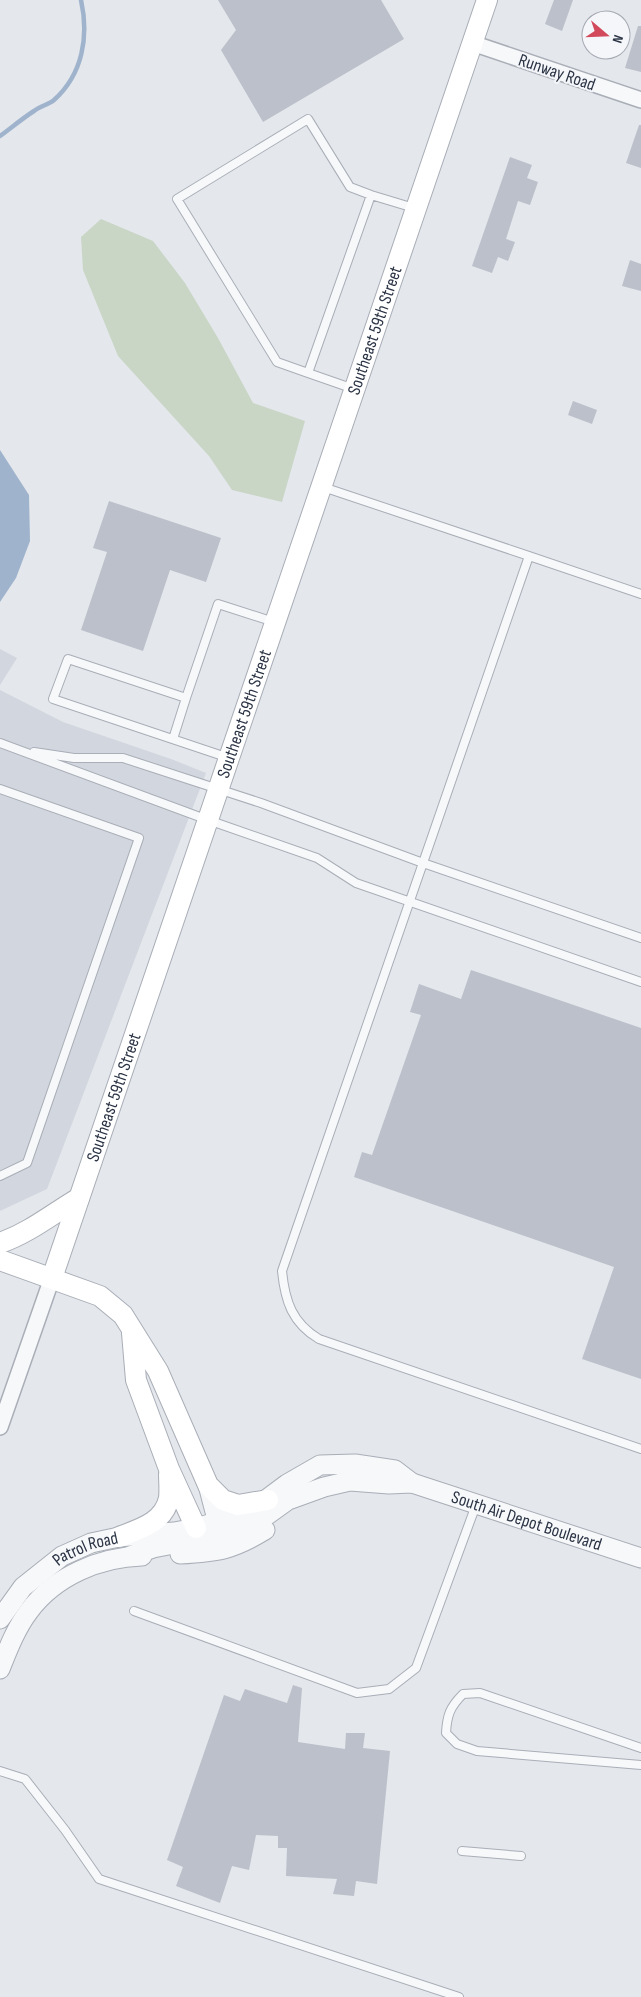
<svg xmlns="http://www.w3.org/2000/svg" width="641" height="1997" font-family="'Sofia Sans Condensed',sans-serif">
	<style>
		.built { fill: #d2d6de }
		.green { fill: #c9d6c5 }
		.water { fill: #9fb4cc }
		.lines { fill: none; stroke-linecap: round; stroke-linejoin: round }
		.stream { stroke: #9fb4cc; stroke-width: 4.5 }
		.building { fill: #bbc0ca }
		.service-casing { stroke: #a9aeb7; stroke-width: 10 }
		.minor-casing { stroke: #a9aeb7; stroke-width: 18 }
		.tertiary-casing { stroke: #a9aeb7; stroke-width: 21 }
		.secondary-casing { stroke: #a9aeb7; stroke-width: 22 }
		.service { stroke: #f7f8fa; stroke-width: 8 }
		.minor { stroke: #f7f8fa; stroke-width: 15 }
		.tertiary { stroke: #f7f8fa; stroke-width: 19 }
		.secondary { stroke: #fff; stroke-width: 20 }
		.labels { text-anchor: middle; stroke-width: 4; stroke-linejoin: round; paint-order: stroke }
		.street-label { font-size: 18px; fill: #2b3445; stroke: #f4f6f9 }
	</style>
	<rect width="100%" height="100%" fill="#e4e7ec"/>
	<path class="built" d="M0,649L17,658L0,685Z
		M0,690L63,722L171,759L206,773L47,1189L0,1211Z"/>
	<path class="green" d="M101,219L153,241L185,283L218,338L253,403L305,421L282,502L232,490L209,456L118,356L83,270L81,237Z"/>
	<path class="water" d="M0,450L29,495L30,541L16,578L0,602Z"/>
	<g class="lines">
		<path class="stream" d="M0,136C11,128 23,118 34,111C40,106 48,105 54,100C83,74 89,36 81,0"/>
	</g>
	<path class="building" d="M218,0H381L404,39L263,122L221,50L236,30Z
		M554,0H573L562,31L545,24Z
		M638,26H641V72L625,68Z
		M639,125H641V168L626,163Z
		M510,157L532,165L527,178L538,182L530,205L518,201L506,239L515,242L508,261L498,257L492,273L472,266Z
		M630,260L641,264V291L622,286Z
		M573,401L597,410L592,424L568,415Z
		M109,501L221,538L206,582L170,570L143,651L81,630L107,552L93,548Z
		M471,970L641,1028V1379L582,1359L614,1267L354,1177L362,1152L372,1155L421,1015L410,1012L419,984L461,999Z
		M293,1685L302,1688L298,1742L345,1749L346,1733H365L363,1748L390,1751L377,1884L356,1881L354,1896L333,1894L337,1879L286,1876L287,1848H278V1836L256,1835L249,1870L232,1866L220,1903L176,1886L183,1867L167,1860L224,1695L240,1701L245,1689L287,1703Z"/>
	<g class="lines">
		<g class="service-casing">
			<path id="service" d="M308,373L277,362L177,199L308,119L350,187L371,195
				M354,389L308,373L371,195L414,208
				M323,487L529,556L282,1271C285,1301 292,1323 319,1339L641,1449
				M529,556L641,594
				M173,739L186,698
				M0,743L208,820L317,858L356,883L641,982
				M34,752L74,758H123L261,803L423,863L641,938
				M229,758L53,699L68,659L186,698L218,604L274,622
				M0,789L139,838L27,1163L0,1176
				M134,1611L357,1693L389,1689L416,1668L476,1505
				M641,1748L480,1693L463,1694C450,1707 447,1715 446,1733L457,1744L477,1751L641,1765
				M0,1771L25,1779L65,1830L99,1879L459,1997
				M462,1851L521,1856"/>
		</g>
		<g class="minor-casing">
			<path id="minor" d="M472,43L641,100
				M0,1427L52,1278"/>
		</g>
		<g class="tertiary-casing">
			<g id="tertiary">
				<path d="M208,1485L218,1523L214,1534"/>
				<path d="M180,1554C218,1552 232,1550 265,1530"/>
				<path id="s1" d="M130,1556L153,1548L236,1532L263,1518L288,1500L324,1487L350,1481L389,1484L412,1483L641,1558"/>
				<path id="s2" d="M0,1619L23,1587L62,1556L91,1543L119,1537L174,1532L196,1528L248,1513L287,1484L320,1465L355,1464L395,1470L412,1483"/>
				<path d="M0,1669C8,1649 16,1628 29,1611C55,1576 100,1557 142,1556"/>
			</g>
		</g>
		<g class="secondary-casing">
			<g id="secondary">
				<path d="M0,1243C29,1233 52,1214 79,1198"/>
				<path d="M0,1260L100,1296L123,1315L158,1371L208,1485L223,1500L238,1505L268,1500"/>
				<path id="s3" d="M52,1278L487,0"/>
				<path d="M132,1333L136,1380L169,1469L196,1528"/>
				<path d="M119,1537C139,1529 164,1523 169,1498C170,1490 169,1481 169,1474"/>
			</g>
		</g>
		<use href="#service" class="service"/>
		<use href="#minor" class="minor"/>
		<use href="#tertiary" class="tertiary"/>
		<use href="#secondary" class="secondary"/>
	</g>
	<g class="labels">
		<g class="street-label">
			<text transform="translate(557 72) rotate(19)" y="6">Runway Road</text>
			<text dy="6" stroke="none"><textPath href="#s3" startOffset="1001">Southeast 59th Street</textPath></text>
			<text dy="6" stroke="none"><textPath href="#s3" startOffset="596">Southeast 59th Street</textPath></text>
			<text dy="6" stroke="none"><textPath href="#s3" startOffset="191">Southeast 59th Street</textPath></text>
			<text dy="6" stroke="none"><textPath href="#s1" startOffset="418">South Air Depot Boulevard</textPath></text>
			<text dy="6" stroke="none"><textPath href="#s2" startOffset="114">Patrol Road</textPath></text>
		</g>
	</g>
	<g transform="translate(606 35) rotate(109)"><circle r="24" fill="#f4f6f9" stroke="#a4a8b1"/>
	<path d="M0-4L9 19L0 12L-9 19Z" fill="#d1495b"/>
	<text y="-8" font-size="14" font-weight="bold" text-anchor="middle" fill="#2b3445">N</text>
	</g>
</svg>
